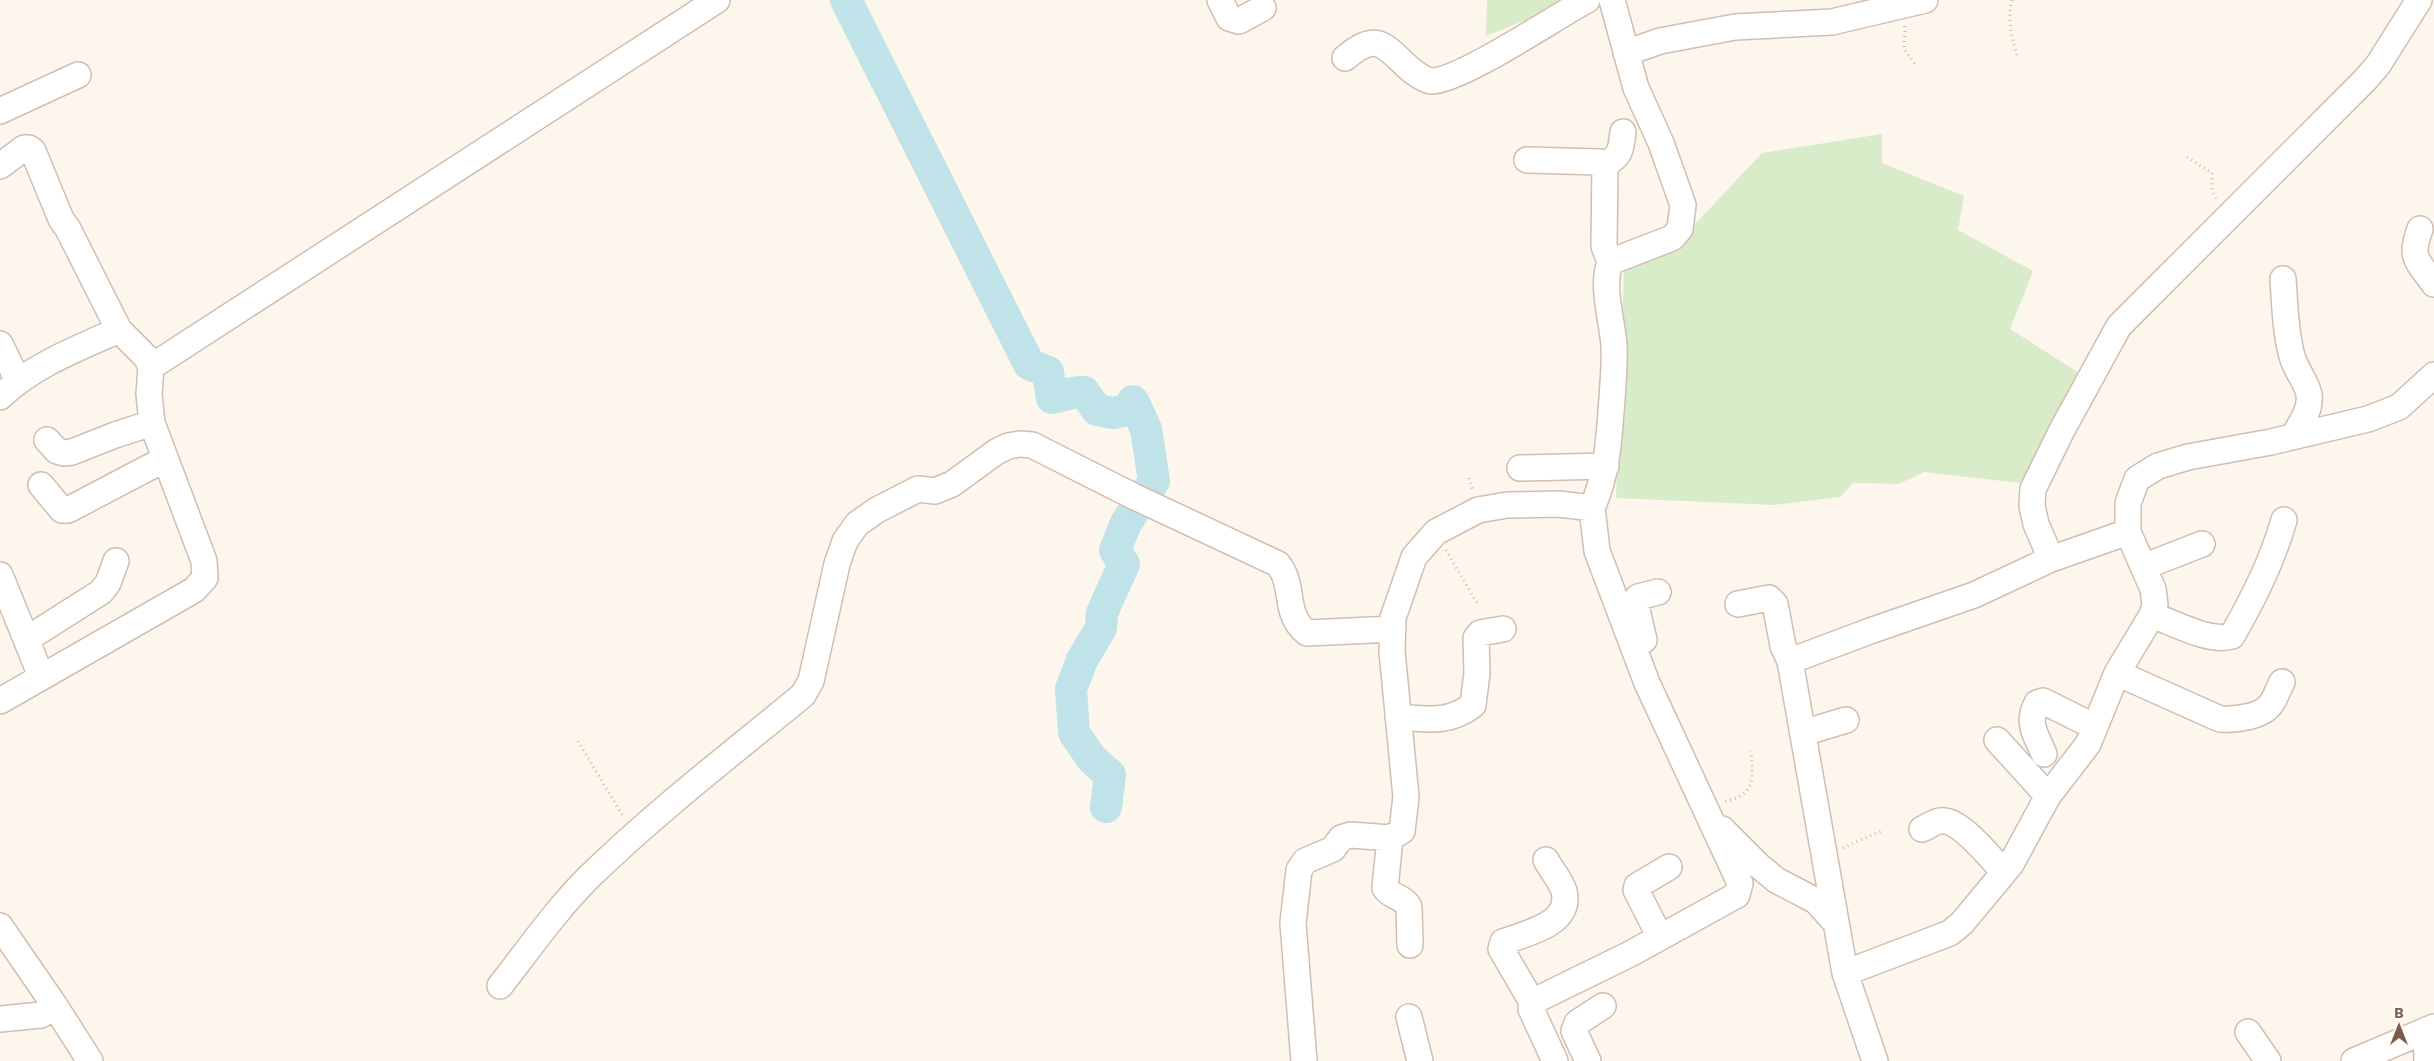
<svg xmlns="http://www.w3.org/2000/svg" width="2434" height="1061" font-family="Commissioner,sans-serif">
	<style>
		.green { fill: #d8ecc9 }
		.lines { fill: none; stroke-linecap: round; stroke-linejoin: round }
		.river { stroke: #bfe3e8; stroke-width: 32 }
		.minor-casing { stroke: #d1beb0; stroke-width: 28 }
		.path { stroke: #d9b8a5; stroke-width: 3; stroke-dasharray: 1 4; stroke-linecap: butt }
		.minor { stroke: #fff; stroke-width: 25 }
	</style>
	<rect width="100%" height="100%" fill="#fdf6ec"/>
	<path class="green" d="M1487,0H1576L1486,36Z
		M1882,134V163L1964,196L1958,230L2033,271L2010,329L2081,374L2020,483L1924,472L1899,484L1853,483L1840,497L1774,505L1616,498L1624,270L1661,251L1699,220L1762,153Z"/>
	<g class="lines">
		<path class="river" d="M846,0L1029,364L1048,372L1052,398C1064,396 1072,391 1084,392L1097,410L1113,413L1128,410L1133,401L1146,429L1154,481L1126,523L1115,550L1124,564L1102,613L1101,628L1082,660L1071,689L1074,733L1092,759L1110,775L1106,807"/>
		<g class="minor-casing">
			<path id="minor" d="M1220,0L1229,18L1239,21L1263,8
				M1626,53L1660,41L1735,27L1832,22L1925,0
				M1345,58C1378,30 1384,46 1411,70C1417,74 1423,80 1431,81C1459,82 1557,16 1587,0
				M0,111L78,75
				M1605,165C1621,155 1621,150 1623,132
				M0,166L24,148H29L33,151L61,219L68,229L119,330
				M2420,229C2409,258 2417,260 2434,284
				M1610,262L1672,238L1680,229L1683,205L1661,143L1636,88L1612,0
				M2283,279C2285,304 2285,332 2292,356C2295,369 2308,384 2309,395C2311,410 2301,423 2294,435
				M0,344L18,381
				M151,367L717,0
				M0,397C34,365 76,349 119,330L146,357L151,367L149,394L152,423L204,561L205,578L194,590L0,701
				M47,440L57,451L64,453L72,452L115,435L152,423
				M1520,468L1606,466
				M41,485L62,510H68L165,459
				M2051,559L2036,524L2032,506L2033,489L2062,430L2119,326L2365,80L2378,65L2419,0
				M2143,567L2202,544
				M0,575L41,676
				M1738,604L1769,598L1775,604L1783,646L1790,661L1845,973L1875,1061
				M2152,615C2174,623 2210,643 2232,636C2253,599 2272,562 2284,520
				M27,639L101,592L108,583L116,561
				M1644,640L1635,601L1638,597L1658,592
				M1790,661L1870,631L1974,595L2051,559L2128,532
				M2117,673L2220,719C2235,720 2262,717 2271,704C2276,697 2278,689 2282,682
				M1398,717C1427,719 1448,724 1473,705L1477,673L1476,638L1480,633L1503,629
				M1803,733L1846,720
				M1997,740L2048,796
				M2044,754C2036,735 2026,723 2037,703L2043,701L2095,727
				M1722,829L1758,865L1776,880L1816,901L1836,923
				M1922,829C1928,827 1935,821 1940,821C1960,818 1991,859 2004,872
				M1390,838L1385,888C1391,897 1404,897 1409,907L1410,945
				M0,926L55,1006L41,1015L0,1019
				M1660,937L1636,890L1637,886L1669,867
				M1845,973L1950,933L1962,923L2011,864L2048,796L2088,744L2117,673L2152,615L2155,605L2153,589L2128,532V503L2137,479L2158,466L2188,457L2271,442L2368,419L2399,407L2434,375
				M500,986C529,949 556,910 589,877C656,812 731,754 803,695L811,681L837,564L845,541L857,524L877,510L918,489L935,491L952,484L996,452L1008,446L1020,444L1032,445L1135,497L1278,564C1296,587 1282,613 1307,633L1393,629
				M1532,1002L1501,949L1503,942C1526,933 1572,925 1564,891C1561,881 1551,869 1546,860
				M55,1006L90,1061
				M1409,1017L1420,1061
				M2426,1030L2427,1061
				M2248,1032L2268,1061
				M1304,1061L1293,923L1299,870L1305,861L1333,849L1341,838L1351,835L1390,838L1402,831L1406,797L1392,651L1393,618L1414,557L1436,532L1478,510L1507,505L1559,504L1592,508C1608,473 1609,436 1612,399C1613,381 1615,363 1614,345C1612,320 1601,286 1610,262L1604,246L1605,165L1600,162L1527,160
				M1555,1061L1531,1009L1532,1002L1630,954L1737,895L1740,883L1647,683L1597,551L1592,508
				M1588,1061L1574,1031L1577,1023L1603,1006
				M2354,1061L2434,1027"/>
		</g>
		<path class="path" d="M2012,0C2007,19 2012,37 2017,55
			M1905,26L1904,49L1915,64
			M2187,157L2212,173V190L2217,201
			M1469,478L1473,491
			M1446,550L1477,603
			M578,741L624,818
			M1725,801C1756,796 1753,777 1751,751
			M1843,848L1881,831"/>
		<use href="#minor" class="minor"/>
	</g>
	<g transform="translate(2399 1026)" stroke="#fffaf3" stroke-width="4" paint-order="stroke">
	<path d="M0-4L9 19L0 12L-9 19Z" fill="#7a5c4d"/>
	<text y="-8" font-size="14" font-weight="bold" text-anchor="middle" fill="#7a5c4d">B</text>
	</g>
</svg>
